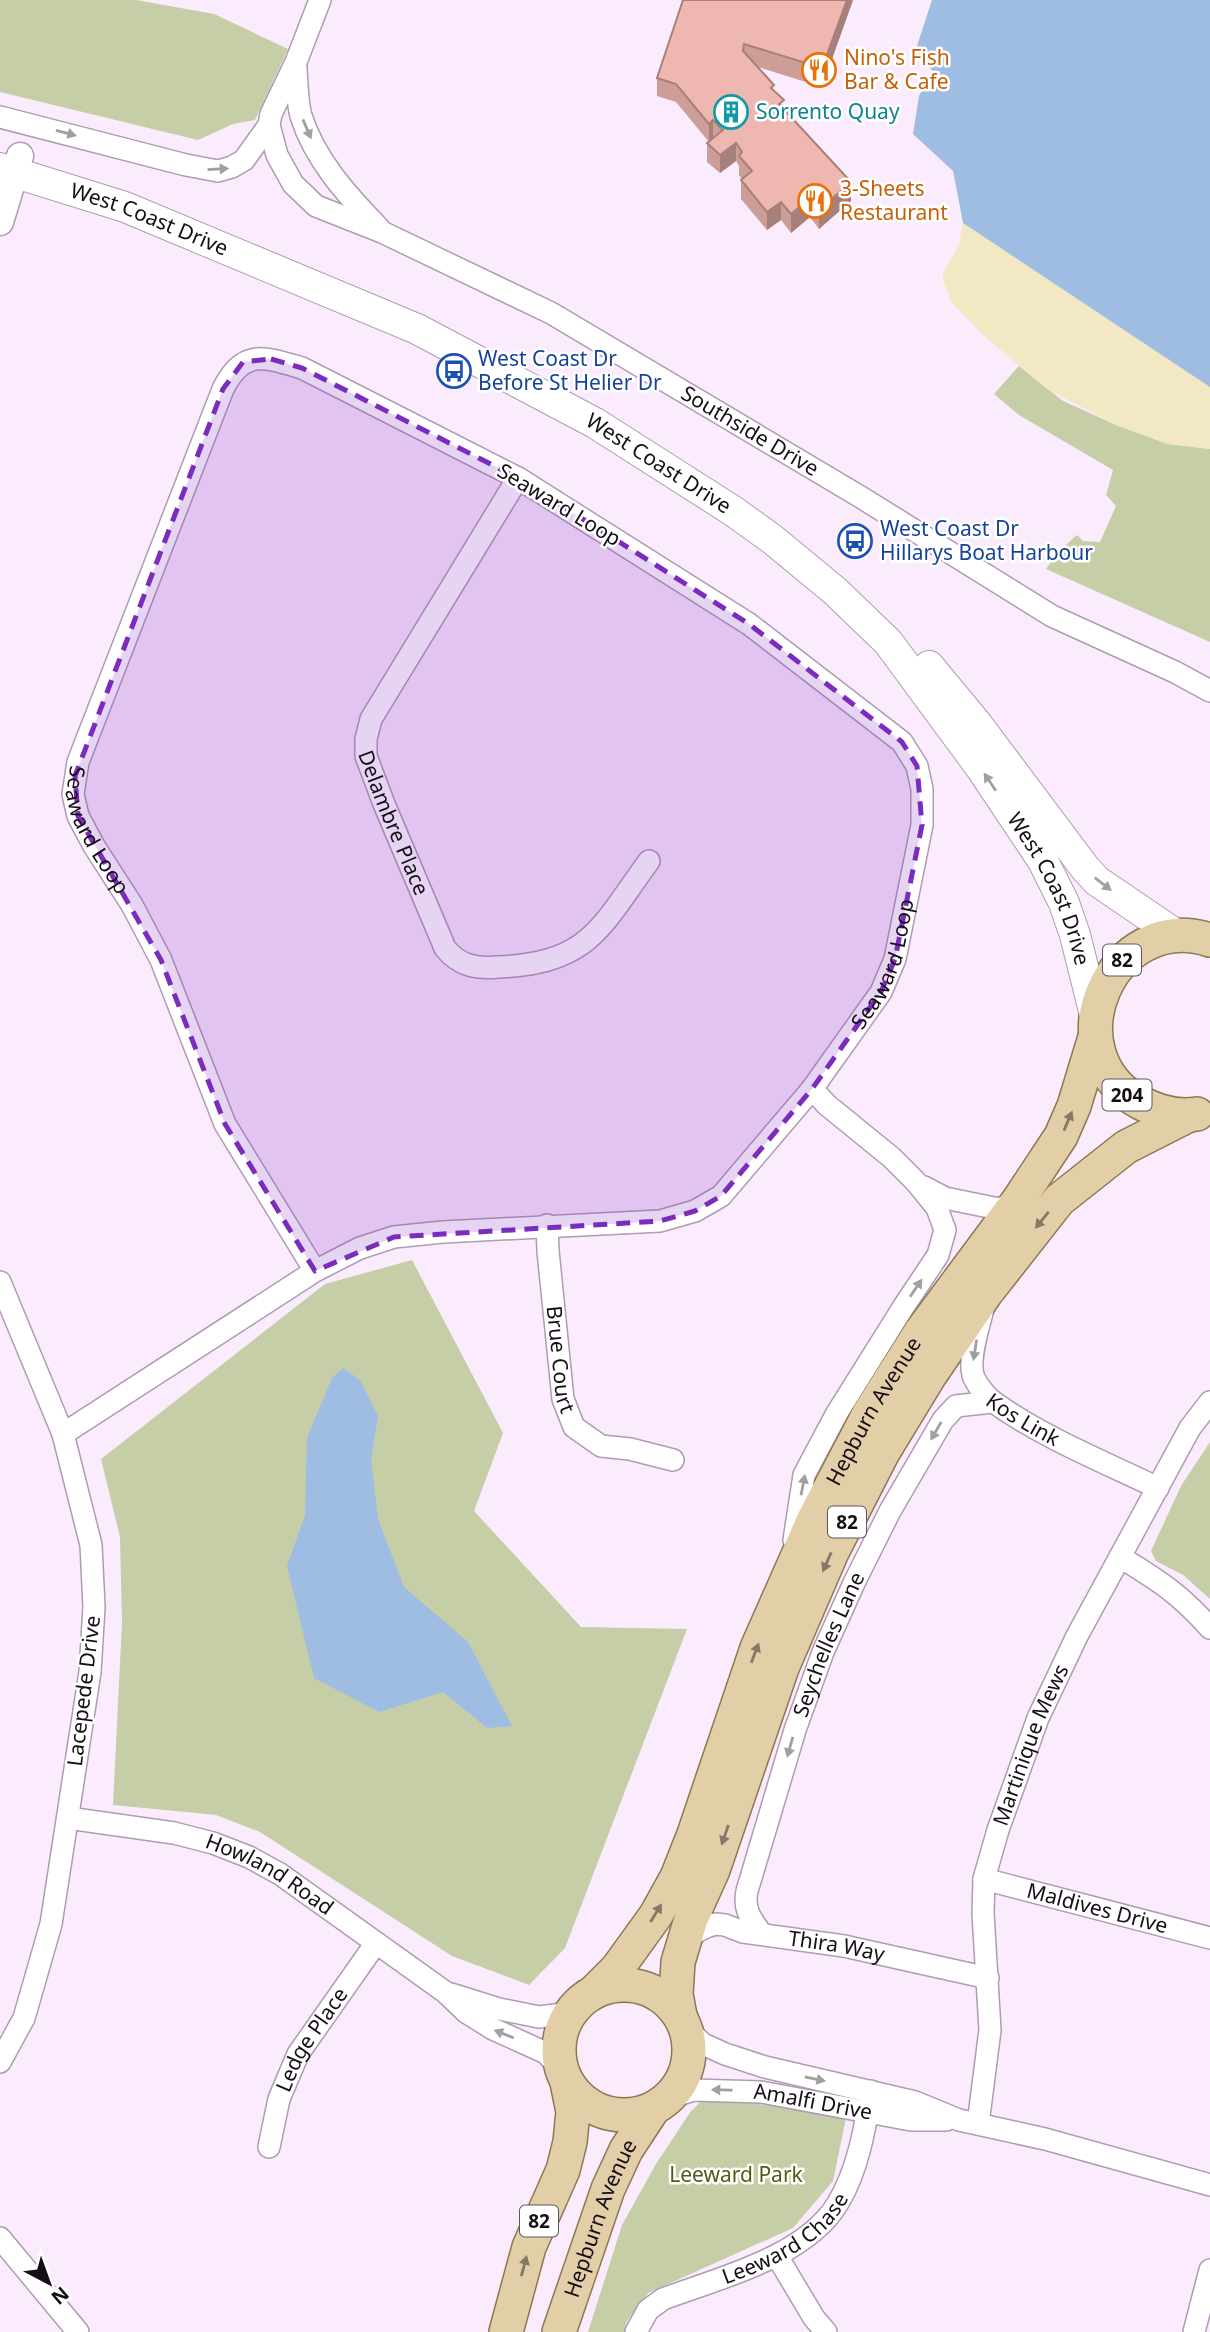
<svg xmlns="http://www.w3.org/2000/svg" width="1210" height="2332" font-family="'Noto Sans',sans-serif">
	<style>
		.green { fill: #c5cea6 }
		.sand { fill: #f2e8c3 }
		.water { fill: #9fbce3 }
		.lines { fill: none; stroke-linecap: round; stroke-linejoin: round }
		.minor-casing { stroke: #b19ab4; stroke-width: 24 }
		.tertiary-casing { stroke: #b19ab4; stroke-width: 29 }
		.secondary-casing { stroke: #b19ab4; stroke-width: 32 }
		.primary-casing { stroke: #8e7750; stroke-width: 36 }
		.minor { stroke: #fff; stroke-width: 21 }
		.tertiary { stroke: #fff; stroke-width: 26 }
		.secondary { stroke: #fff; stroke-width: 30 }
		.primary { stroke: #e2cfa8; stroke-width: 33 }
		.wall { fill: #cd9d97 }
		.shaded-wall { fill: #a7807b }
		.building { fill: #eeb7b0; stroke: #a7807b; stroke-width: 2 }
		.oneway { fill: #a29fa2 }
		.oneway2 { fill: #867867 }
		.marked { fill: #7b2cbf; fill-opacity: 0.2; stroke: #7b2cbf; stroke-width: 5; stroke-dasharray: 14 9; stroke-linejoin: round }
		.labels { text-anchor: middle; stroke-width: 5; stroke-linejoin: round; paint-order: stroke }
		.shield { fill: #fff; stroke: #5c565d; stroke-width: 2 }
		.shield-label { font-size: 19px; font-weight: bold; fill: #160e17 }
		.food-label { font-size: 21px; fill: #c56008; stroke: #fff; text-anchor: start }
		.culture-label { font-size: 21px; fill: #0d838f; stroke: #fff; text-anchor: start }
		.street-label { font-size: 21px; fill: #160e17; stroke: #fff }
		.transit-label { font-size: 21px; fill: #164399; stroke: #fff; text-anchor: start }
		.park-label { font-size: 21px; fill: #505c14; stroke: #fff }
	</style>
	<rect width="100%" height="100%" fill="#fbecfd"/>
	<path class="green" d="M0,0H136L214,14L288,49L255,120L233,124L198,140L0,92Z
		M1019,366L1063,401L1116,425L1168,444L1210,449V642L1046,569L1058,552L1077,535L1083,541L1100,542L1116,506L1106,495L1113,470L1019,415L994,394Z
		M412,1260L503,1433L474,1511L581,1627L687,1629L565,1948L529,1985L452,1956L260,1832L216,1815L113,1805L122,1622L120,1537L101,1459L325,1284Z
		M1210,1442V1599L1183,1575L1156,1561L1151,1551L1181,1486Z
		M707,2096L846,2118L833,2181L793,2228L648,2293L627,2321L624,2332H588L622,2225L656,2164L691,2111Z"/>
	<path class="sand" d="M963,223L1210,387V449L1168,444L1116,425L1047,389L984,336L951,302L942,275L959,245Z"/>
	<path class="water" d="M932,0H1210V387L963,223L953,171L913,134L919,96L933,71L915,52Z
		M343,1368L360,1380L378,1416L371,1460L378,1519L404,1587L468,1642L512,1726L487,1728L443,1692L379,1712L314,1678L287,1566L305,1515L307,1438L332,1378Z"/>
	<g class="lines">
		<g class="minor-casing">
			<g id="minor">
				<path id="s1" d="M320,0L296,62L271,114L269,125L277,155L293,184L316,206L382,232L551,313L859,496L1052,616L1175,672L1210,691"/>
				<path d="M296,68C297,84 297,101 301,116C315,160 347,195 378,227"/>
				<path d="M0,117L186,165L218,171L232,167L244,160L269,125"/>
				<path id="s2" d="M518,478L371,719L366,739V756L384,804L445,948C459,966 477,969 498,967C590,963 600,928 649,861"/>
				<path d="M924,1187L945,1198L999,1209L1018,1201"/>
				<path id="s3" d="M547,1225L548,1251L563,1399L574,1427L601,1446L630,1449L673,1460"/>
				<path d="M0,1282L63,1434L91,1545L94,1607L90,1672L51,1924L24,2018L0,2062"/>
				<path id="s4" d="M983,1309C979,1326 967,1361 974,1378C978,1386 987,1398 995,1403C1042,1437 1106,1463 1158,1488"/>
				<path id="s5" d="M63,1434L315,1271L360,1248L394,1237L443,1232L660,1221L695,1211L721,1196L812,1089L881,992L895,959L922,825V789L917,766L902,742L749,624L518,478L302,368C265,357 243,348 223,389L78,762L73,794L78,816L94,846L132,905L161,960L225,1124L315,1271"/>
				<path d="M794,1540L804,1475L837,1413L904,1306L938,1255L945,1230L937,1208L916,1182L891,1157L827,1105L812,1089"/>
				<path d="M1120,1557C1158,1580 1180,1594 1210,1628"/>
				<path id="s6" d="M68,1818L174,1833L213,1843L249,1857L280,1874L445,1992L466,2012L493,2029L546,2053L561,2069"/>
				<path id="s7" d="M984,1879L1210,1938"/>
				<path id="s8" d="M761,1933C751,1919 743,1909 747,1891L795,1730L823,1652L854,1583L890,1511L943,1420L956,1406L992,1402"/>
				<path id="s9" d="M684,1938L706,1927L715,1924L725,1925L743,1932L844,1946L988,1978"/>
				<path d="M451,1994L499,2009L539,2017L571,2013"/>
				<path d="M685,2027L703,2044L725,2054L765,2067L915,2102L959,2120L1045,2139L1210,2185"/>
				<path id="s10" d="M668,2098L694,2090L761,2092L911,2120H946"/>
				<path id="s11" d="M978,2124L990,2030L983,1913L984,1879L998,1830L1038,1718L1077,1636L1190,1428L1210,1402"/>
				<path id="s12" d="M269,2147L279,2099L298,2054L376,1943"/>
				<path d="M0,2238L78,2332"/>
				<path d="M777,2256L814,2318L826,2332"/>
				<path id="s13" d="M636,2332L648,2310L663,2299C719,2278 806,2257 838,2203C858,2170 865,2128 871,2091"/>
				<path d="M1194,2332L1210,2270"/>
			</g>
		</g>
		<g class="tertiary-casing">
			<path id="tertiary" d="M0,222L20,156"/>
		</g>
		<g class="secondary-casing">
			<g id="secondary">
				<path id="s14" d="M0,168L125,207L417,329L595,423L733,511L772,539L835,591L888,642L981,768L1043,861L1064,903L1075,935L1095,1015"/>
				<path d="M929,666L977,724L1085,868L1097,881L1178,936"/>
			</g>
		</g>
		<g class="primary-casing">
			<g id="primary">
				<path d="M1197,1114C1178,1117 1158,1112 1141,1103C1048,1053 1111,908 1210,940"/>
				<circle cx="624" cy="2050" r="65"/>
				<path id="s15" d="M595,1991L617,1969L656,1915L677,1877L694,1834L757,1648L814,1519L870,1412L920,1333L1018,1201L1061,1136L1074,1106L1095,1037"/>
				<path d="M680,2016L676,1994L678,1962L691,1919L713,1870L782,1668L832,1552L882,1454L930,1375L986,1293L1059,1200L1126,1147L1189,1115"/>
				<path d="M506,2332L529,2247L563,2170L570,2142L573,2112L567,2082"/>
				<path id="s16" d="M559,2332L608,2189L626,2150L653,2109"/>
			</g>
		</g>
		<use href="#minor" class="minor"/>
		<use href="#tertiary" class="tertiary"/>
		<use href="#secondary" class="secondary"/>
		<use href="#primary" class="primary"/>
	</g>
	<path class="wall" d="M683,0H853L822,87L758,67L774,91L784,108L851,201L819,229L810,217L791,233L781,220L767,230L741,199V180L742,179L739,175V166L736,161L720,173L707,162V143L709,142L676,102L657,96V78Z"/>
	<path class="shaded-wall" d="M847,0H853L822,87V68Z
		M713,120V139L709,142V124Z
		M736,143V161L720,173V155Z
		M851,182V201L819,229V210Z
		M810,198V217L791,233V214Z
		M781,202V220L767,230V212Z"/>
	<path class="building" d="M683,0H847L822,68L744,44L743,51L774,85L771,88L784,100L779,104L851,182L819,210L810,198L791,214L781,202L767,212L741,180L752,171L739,156L742,152L736,143L720,155L707,143L723,130L713,120L709,124L676,84L657,78Z"/>
	<defs><path id="oneway-solid" d="M-6-.8H1V-3.2L6.5 0L1 3.2V.8H-6Z" transform="scale(1.75)"/></defs>
	<g class="oneway">
		<use href="#oneway-solid" transform="translate(307 129) rotate(67)"/>
		<use href="#oneway-solid" transform="translate(66 133) rotate(15)"/>
		<use href="#oneway-solid" transform="translate(218 169) rotate(-3)"/>
		<use href="#oneway-solid" transform="translate(990 782) rotate(-124)"/>
		<use href="#oneway-solid" transform="translate(1103 884) rotate(38)"/>
		<use href="#oneway-solid" transform="translate(916 1288) rotate(-56)"/>
		<use href="#oneway-solid" transform="translate(975 1350) rotate(99)"/>
		<use href="#oneway-solid" transform="translate(936 1431) rotate(120)"/>
		<use href="#oneway-solid" transform="translate(803 1485) rotate(-79)"/>
		<use href="#oneway-solid" transform="translate(790 1747) rotate(106)"/>
		<use href="#oneway-solid" transform="translate(504 2034) rotate(-158)"/>
		<use href="#oneway-solid" transform="translate(815 2079) rotate(12)"/>
		<use href="#oneway-solid" transform="translate(722 2090) rotate(-179)"/>
	</g>
	<g class="oneway2">
		<use href="#oneway-solid" transform="translate(1068 1121) rotate(-67)"/>
		<use href="#oneway-solid" transform="translate(1042 1220) rotate(129)"/>
		<use href="#oneway-solid" transform="translate(827 1562) rotate(114)"/>
		<use href="#oneway-solid" transform="translate(755 1653) rotate(-69)"/>
		<use href="#oneway-solid" transform="translate(725 1835) rotate(109)"/>
		<use href="#oneway-solid" transform="translate(656 1913) rotate(-58)"/>
		<use href="#oneway-solid" transform="translate(524 2266) rotate(-75)"/>
	</g>
	<path class="marked" d="M271,359L302,368L518,478L749,624L902,742L917,766L922,825L895,959L881,992L812,1089L721,1196L695,1211L660,1221L394,1237L315,1271L225,1124L161,960L78,816L75,776L223,389L243,362Z"/>
	<defs>
		<g id="restaurant-ring" transform="scale(1.75)"><circle r="9.5" fill="#fff" stroke="#e8710a" stroke-width="1.5"/><path d="M-5-6h1v4h1v-4h1v4h1v-4h1v5L-1.5 .5V6h-2V.5L-5-1ZM5-6V6H3V1.5H1.5Q1.5-4 5-6Z" fill="#e8710a"/></g>
		<g id="building-ring" transform="scale(1.75)"><circle r="9.5" fill="#fff" stroke="#0f9aa8" stroke-width="1.5"/><path d="M-4-6H4V6H1V3H-1V6H-4ZM-2.5-4.3h1.7v1.8h-1.7ZM.8-4.3h1.7v1.8H.8ZM-2.5-1h1.7V.8h-1.7ZM.8-1h1.7V.8H.8Z" fill="#0f9aa8"/></g>
		<g id="bus-ring" transform="scale(1.75)"><circle r="9.5" fill="#fff" stroke="#1a4fb4" stroke-width="1.5"/><path d="M-5-6H5V4H4V6H2V4H-2V6H-4V4H-5ZM-3.5-4V0h7V-4ZM-3.5 1.2v1.5H-2V1.2ZM2 1.2v1.5H3.5V1.2Z" fill="#1a4fb4"/></g>
	</defs>
	<g fill-rule="evenodd">
		<use href="#restaurant-ring" x="819" y="70"/>
		<use href="#building-ring" x="731" y="112"/>
		<use href="#restaurant-ring" x="815" y="201"/>
		<use href="#bus-ring" x="454" y="371"/>
		<use href="#bus-ring" x="855" y="541"/>
	</g>
	<g class="labels">
		<g class="shield">
			<rect x="1103" y="944.5" width="38" height="31" rx="5"/>
			<rect x="1102.5" y="1079.5" width="49" height="31" rx="5"/>
			<rect x="828" y="1506.5" width="38" height="31" rx="5"/>
			<rect x="520" y="2205.5" width="38" height="31" rx="5"/>
		</g>
		<g class="shield-label">
			<text x="1122" y="967">82</text>
			<text x="1127" y="1102">204</text>
			<text x="847" y="1529">82</text>
			<text x="539" y="2228">82</text>
		</g>
		<g class="food-label">
			<text x="844" y="65">Nino's Fish<tspan x="844" dy="24">Bar &amp; Cafe</tspan></text>
			<text x="840" y="196">3-Sheets<tspan x="840" dy="24">Restaurant</tspan></text>
		</g>
		<g class="culture-label">
			<text x="756" y="119">Sorrento Quay</text>
		</g>
		<g class="street-label">
			<text dy="7" stroke="none"><textPath href="#s14" startOffset="158">West Coast Drive</textPath></text>
			<text dy="7" stroke="none"><textPath href="#s1" startOffset="721">Southside Drive</textPath></text>
			<text dy="7" stroke="none"><textPath href="#s14" startOffset="724">West Coast Drive</textPath></text>
			<text transform="translate(559 505) rotate(31)" y="7">Seaward Loop</text>
			<text dy="7" stroke="none"><textPath href="#s2" startOffset="392">Delambre Place</textPath></text>
			<text dy="7" stroke="none"><textPath href="#s5" startOffset="2516">Seaward Loop</textPath></text>
			<text dy="7" stroke="none"><textPath href="#s14" startOffset="1312">West Coast Drive</textPath></text>
			<text dy="7" stroke="none"><textPath href="#s5" startOffset="1006">Seaward Loop</textPath></text>
			<text dy="7" stroke="none"><textPath href="#s3" startOffset="135">Brue Court</textPath></text>
			<text dy="7" stroke="none"><textPath href="#s15" startOffset="648">Hepburn Avenue</textPath></text>
			<text dy="7" stroke="none"><textPath href="#s4" startOffset="136">Kos Link</textPath></text>
			<text dy="7" stroke="none"><textPath href="#s8" startOffset="306">Seychelles Lane</textPath></text>
			<text transform="translate(84 1691) rotate(-83)" y="7">Lacepede Drive</text>
			<text dy="7" stroke="none"><textPath href="#s11" startOffset="388">Martinique Mews</textPath></text>
			<text dy="7" stroke="none"><textPath href="#s6" startOffset="212">Howland Road</textPath></text>
			<text dy="7" stroke="none"><textPath href="#s7" startOffset="117">Maldives Drive</textPath></text>
			<text dy="7" stroke="none"><textPath href="#s9" startOffset="158">Thira Way</textPath></text>
			<text dy="7" stroke="none"><textPath href="#s12" startOffset="117">Ledge Place</textPath></text>
			<text dy="7" stroke="none"><textPath href="#s10" startOffset="147">Amalfi Drive</textPath></text>
			<text dy="7" stroke="none"><textPath href="#s16" startOffset="121">Hepburn Avenue</textPath></text>
			<text dy="7" stroke="none"><textPath href="#s13" startOffset="182">Leeward Chase</textPath></text>
		</g>
		<g class="transit-label">
			<text x="478" y="366">West Coast Dr<tspan x="478" dy="24">Before St Helier Dr</tspan></text>
			<text x="880" y="536">West Coast Dr<tspan x="880" dy="24">Hillarys Boat Harbour</tspan></text>
		</g>
		<g class="park-label">
			<text x="736" y="2182">Leeward Park</text>
		</g>
	</g>
	<g transform="translate(49 2283) rotate(139)" stroke="#ffffff" stroke-width="5" paint-order="stroke">
	<path d="M0-5L12 26L0 18L-12 26Z" fill="#160e17"/>
	<text y="-10" font-size="19" font-weight="bold" text-anchor="middle" fill="#160e17">N</text>
	</g>
</svg>
